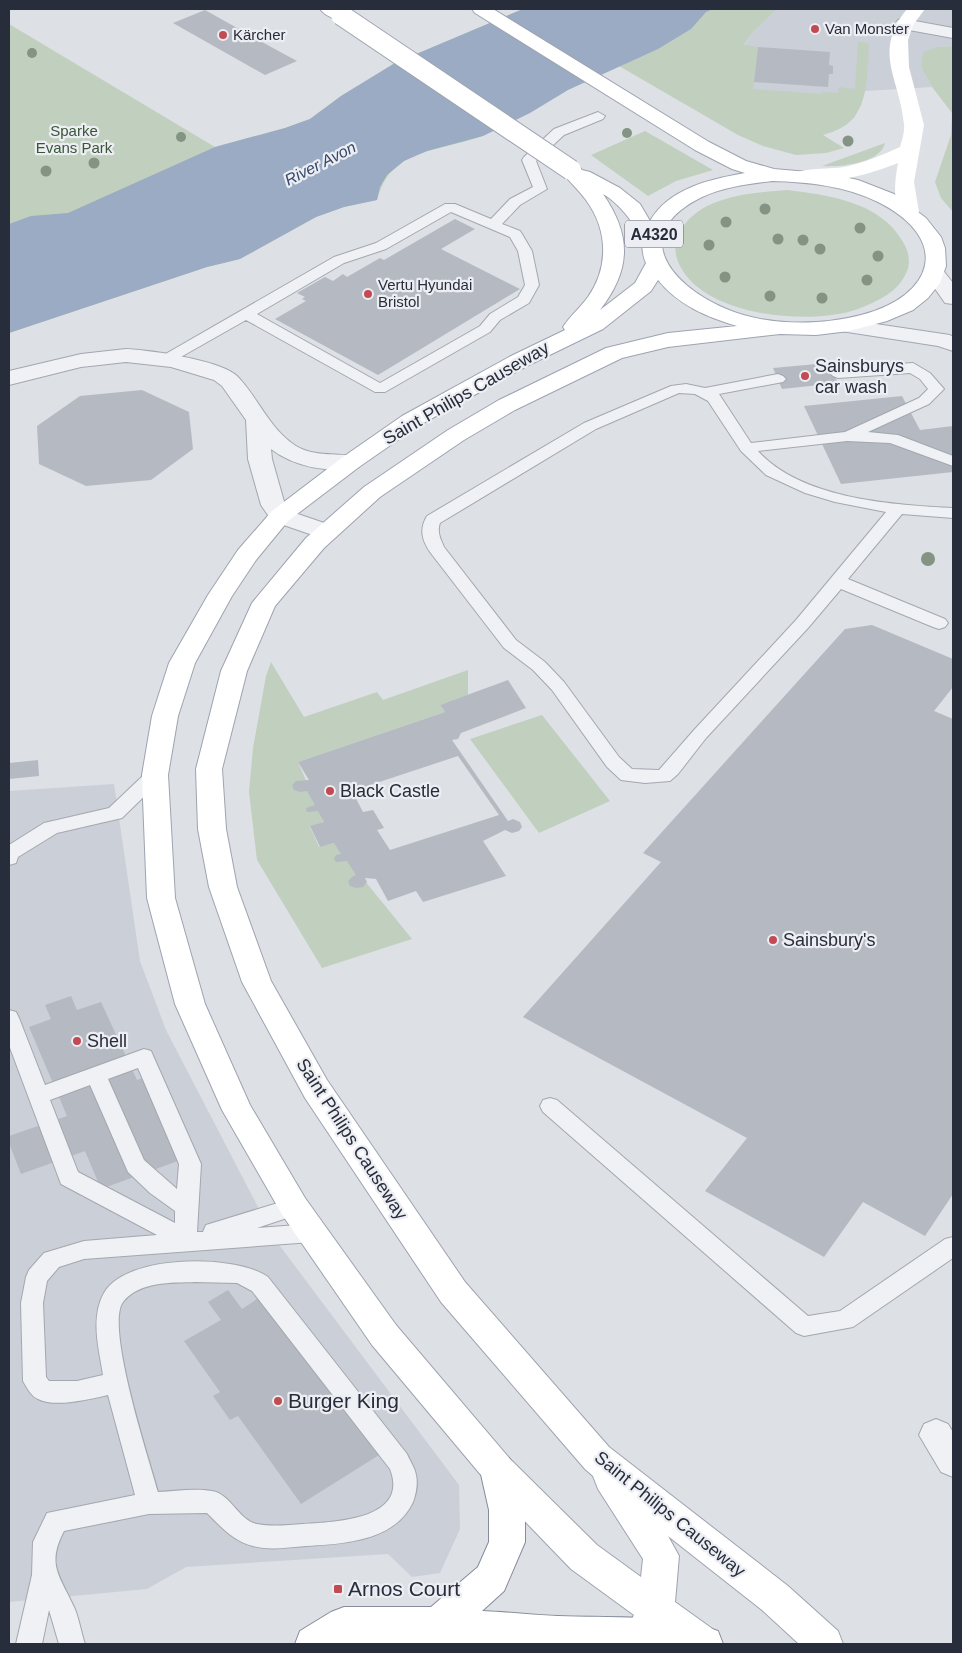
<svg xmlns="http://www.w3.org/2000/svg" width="962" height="1653" font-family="Helvetica,sans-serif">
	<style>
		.built { fill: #cbcfd7 }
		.green { fill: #c1cfbf }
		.water { fill: #9aabc3 }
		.building { fill: #b5b9c2; fill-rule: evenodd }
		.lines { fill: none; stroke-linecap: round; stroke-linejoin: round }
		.lane-casing { stroke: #a3a7af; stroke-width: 2 }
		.street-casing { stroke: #a3a7af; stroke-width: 2 }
		.primary-casing { stroke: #9da3b0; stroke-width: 2 }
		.highway-casing { stroke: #868c9b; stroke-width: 2 }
		.lane { fill: #eff1f4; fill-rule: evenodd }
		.street { fill: #eff1f4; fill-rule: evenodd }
		.secondary { fill: #fff; fill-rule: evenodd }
		.primary { fill: #fff; fill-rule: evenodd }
		.highway { fill: #fff; fill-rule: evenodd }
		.primary-bridge-casing { stroke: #9da3b0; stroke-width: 22; stroke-linecap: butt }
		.primary-bridge { stroke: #fff; stroke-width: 20 }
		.tree { fill: #839485 }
		.poi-dot { fill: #c24a53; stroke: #eceef3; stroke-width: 2 }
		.labels { text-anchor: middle; stroke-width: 4.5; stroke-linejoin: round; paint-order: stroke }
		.far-poi-label { font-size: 15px; fill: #282d3b; stroke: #eceef3; text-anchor: start }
		.far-park-label { font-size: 15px; fill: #3a5536; stroke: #eceef3 }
		.far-water-label { font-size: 16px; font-style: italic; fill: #35496b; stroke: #eceef3 }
		.shield { fill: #eceef3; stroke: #636772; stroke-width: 1 }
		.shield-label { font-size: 16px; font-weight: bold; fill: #282d3b }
		.poi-label { font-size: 18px; fill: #282d3b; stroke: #eceef3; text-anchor: start }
		.street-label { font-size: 18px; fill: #282d3b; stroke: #eceef3 }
		.near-poi-label { font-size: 21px; fill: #282d3b; stroke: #eceef3; text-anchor: start }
	</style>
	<rect width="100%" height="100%" fill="#dde0e5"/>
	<path class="built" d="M777,9H953V46L937,47L921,67L932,87L865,91L861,105L854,118L842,127L749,97L744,46L752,33Z
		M114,784L140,961L166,1030L274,1238L459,1485L460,1529L440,1573L412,1577L388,1554L186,1567L147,1589L9,1602V791Z"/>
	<path class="green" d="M523,9H588L9,265V24L215,147L285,128L310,119L341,96L395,63Z
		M647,9H777L752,33L744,45L758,47L753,89L822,94L823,92L838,93L839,87L855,89L858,42L869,43C867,71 870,113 841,128C836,131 829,133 823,135L844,148L826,153L796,155L763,146L738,135L619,66C602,74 584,81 567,90C539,106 513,123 484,135C458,146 429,147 404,161C388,171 382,183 377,200L344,207L316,217L240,259L207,267L9,333V299Z
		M953,46V212L941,198L935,182L951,135L952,113L932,87L921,67L923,52L937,47Z
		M645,131L713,170L676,181L648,196L591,155Z
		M885,143C880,164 839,167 822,166Z
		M787,190C828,195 881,202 903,242C908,250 911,261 907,271C899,292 878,301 858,309C813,325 724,317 690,280C679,268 671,252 678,236C695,196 750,193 787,190Z
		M271,662L304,717L377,692L383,700L468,670V695L440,705L445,712L298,762L324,822L310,827L319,847L334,843L412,939L322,968L257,860L249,792L253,748L266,676Z
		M542,715L610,801L539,833L470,739Z"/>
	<path class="water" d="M523,9H713L706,12L691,29L658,49L568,90L530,113L483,136L427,151L404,161L387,175L380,187L377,200L344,207L316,217L240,259L207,267L9,333V224L31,216L68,213L215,147L285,128L310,119L341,96L395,63Z"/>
	<path class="building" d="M205,10L273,48L297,61L265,75L173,23Z
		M758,47L830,52L829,65L833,66V74H829L828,87L754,82Z
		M455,219L475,229L441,249L520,289L378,375L275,319L306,301L302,299L305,297L297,293L325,277L333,281L343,274L347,277L380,258L384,260Z
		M828,363L838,383L782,389L773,368Z
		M142,390L189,412L193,449L151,480L86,486L39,464L37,426L80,396Z
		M902,396L920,430L953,426V472L841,484L804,406Z
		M872,625L953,659V687L934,711L953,719V1194L925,1236L863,1202L824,1257L705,1191L747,1138L523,1017L661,862L643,853L845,629Z
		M508,680L526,708L461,733L458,739L452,740L508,821L513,819L520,822L522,827L519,831L512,833L505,830L483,841L506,876L423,902L416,891L388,901L376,879L365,878L367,882L363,887L356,888L350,886L348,881L352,877L356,875L347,861L336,862L334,859L336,855L341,854L334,843L320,847L310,826L324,822L318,811L307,812L306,808L315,805L307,791L300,792L294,790L292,785L296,781L309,780L298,762L445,712L440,705ZM458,756L499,815L390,850L377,830L384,828L373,810L363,812L352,791Z
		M38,760L39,776L9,779V763Z
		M71,996L77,1010L101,1002L137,1080L159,1072L197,1154L101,1189L85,1151L21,1174L9,1143V1136L67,1116L29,1027L51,1019L45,1005Z
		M228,1290L242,1309L260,1297L379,1455L301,1504L238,1416L230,1420L213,1396L220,1392L184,1341L221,1320L208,1302Z"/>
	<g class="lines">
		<g class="lane-casing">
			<path id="lane" d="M598,112L605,116L603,119L564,135L536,161L547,189L520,205L502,224L520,231L522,234L532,251L539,285L529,303L500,320L490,332L385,392H375L246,320L172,362H162L159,359L162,356L334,257L376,243L445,204H455L491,219L510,199L533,187L522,160L524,157L554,129ZM451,212L510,237L518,251L525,285L518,297L490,314L480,326L380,383L257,314L344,263L386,249Z
				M913,363L930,373L944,389L929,404L868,432L898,435L953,456V466L890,443L847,441L758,451C801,499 893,505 953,508V518L902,514L848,579L945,619L948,623L945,627L939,629L933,627L841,589L808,628L706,738L678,774L670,781L645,783L621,780L607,767L552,690L533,670L504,648L430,552C422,540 419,529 427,516L584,423L671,386L686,384L705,388L778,374L783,376L786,379L783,382L719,394L751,443L845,432L919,398L928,389L920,379L910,373L838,378L833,376L830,373L833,370L838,368ZM679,393L695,394L708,401L741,451L766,475L805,493L835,502L886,512L796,620L694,730L659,770L632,769L619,757L564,682L545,662L516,640L444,547C440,538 437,532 440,523L596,429Z
				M155,769L161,770L164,775L161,780L122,818L57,833L18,857L16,863L9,865V845L44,823L109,808L149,770Z
				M9,1010L16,1012L19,1018L45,1085L144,1049L151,1051L201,1164L197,1232H203L206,1225L294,1198L302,1201L305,1207L302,1213L257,1228L312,1224L320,1226L323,1233L320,1240L312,1242L84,1259L59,1267L47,1281L43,1303L46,1377L49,1381H77L103,1375C99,1349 90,1318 104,1293C126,1254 235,1254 268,1277L407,1454C410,1461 415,1468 416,1475C418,1483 416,1494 413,1502C395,1541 344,1544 306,1546C289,1547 270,1551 253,1546C233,1541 221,1527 207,1513L149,1514L64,1531C46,1565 60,1576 74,1607C79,1618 81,1632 85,1644H59L49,1610L42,1644H16L32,1575L33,1542L47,1513L135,1495L108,1395C90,1399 55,1408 38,1399C31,1396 27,1388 23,1381L21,1303L26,1277L29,1270L44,1253L84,1241L157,1235L61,1184L9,1045ZM138,1068L179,1164L177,1189L144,1160L108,1079ZM90,1085L128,1172L150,1193L175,1211V1223L78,1172L50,1100ZM195,1282L237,1283L252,1291L390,1469C410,1520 334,1522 303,1524C288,1525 272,1527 257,1524C238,1520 231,1494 212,1491C195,1488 175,1491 158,1492C149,1459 105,1326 123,1302C139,1281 172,1283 195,1282Z
				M550,1098L557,1100L808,1316L840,1311L945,1239L953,1237V1258L853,1327L804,1336L796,1333L543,1112L540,1106L543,1100Z"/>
		</g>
		<g class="street-casing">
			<path id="street" d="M904,19L953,28V38L898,28L895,24L898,20Z
				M935,267L942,269L953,283V304L945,303L924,273L928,269Z
				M849,320L950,335L953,337V351L938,346L841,331L838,326L841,321Z
				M126,349C149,350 221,360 237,376C258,397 269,429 296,446C316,458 338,452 359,457L363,462L359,467C331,474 294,467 271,449L272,459L285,505L289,511L336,527L339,532L336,537L327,540L272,521L261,505L248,459L246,420L222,386L214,380L171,367L126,362L81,367L9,385V371L81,354Z
				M936,1419L948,1424L953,1432V1477L941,1472L919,1435L924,1424Z"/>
		</g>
		<g class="primary-casing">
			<path id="primary" d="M320,9H343L350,15L347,19C338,21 326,17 320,9Z
				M472,9H493L709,142L746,161L774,169L831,174L858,180L894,194L926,218L941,237L945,248L946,266L940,283L928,298L913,310L887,321L849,331L816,335L780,334L668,347L622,358L515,410L464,440L380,497L324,548L275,606L247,671L222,769L226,829L237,887L271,981L327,1080L465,1282L609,1447L788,1586L838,1631L843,1644H799L762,1610L668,1536L679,1556L675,1602L714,1630L719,1644H673L662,1636L658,1644H619L634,1615L571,1569L486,1481L372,1345L283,1216L222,1110L175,1004L147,898L142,775L152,716L169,663L208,595L238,550L272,511L343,457L402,416L511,356L565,330L563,327C570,316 580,308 588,297C609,267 608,230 586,200C578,189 568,181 561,170L564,166L571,164L578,166L582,170L590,172L620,188L640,204L650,221C669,188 711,179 745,173L732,169L695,150L475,13ZM772,181C809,182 845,186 878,202C952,239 935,296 861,315C819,326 764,326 724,308C668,283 629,233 702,197C724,187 748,184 772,181ZM603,194C618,203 635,222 641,240C643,248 642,255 646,263L635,283L600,310C631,270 632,236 603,194ZM658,280C678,305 707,317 737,326L668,333L606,348L499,400L448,430L364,487L306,538L252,603L221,671L196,769L198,829L209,887L242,982L305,1098L441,1302L585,1469L593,1476L598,1489L643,1559L641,1577L597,1545L510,1459L396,1325L305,1198L250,1105L205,1004L175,898L168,775L178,716L195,663L232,596L256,560L288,521L359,467L418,426L527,366L603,329L651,291Z"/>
		</g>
		<g class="highway-casing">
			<path id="highway" d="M498,1454L510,1459L516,1470L525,1510V1542L504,1591L482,1611C507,1612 533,1615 558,1616C606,1618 674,1614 718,1631L723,1644L438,1643L295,1644L300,1631L331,1612L344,1607H431L478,1567L489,1542V1510L480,1470L486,1459Z"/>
		</g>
		<use href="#lane" class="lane"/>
		<use href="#street" class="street"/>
		<path class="secondary" d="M907,9H925L913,25L908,40L909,67L924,125L914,182L919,212L916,216L909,218L902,216C892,202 895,179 898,163C871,174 825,187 797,180L794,176L797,172C812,168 829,169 844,167C864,163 882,155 900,147C902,140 905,131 904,124C900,78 872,52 907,9Z"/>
		<use href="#primary" class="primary"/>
		<use href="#highway" class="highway"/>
		<g class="primary-bridge-casing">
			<path id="primary-bridge" d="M341,15L571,170"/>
		</g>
		<use href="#primary-bridge" class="primary-bridge"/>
	</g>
	<g class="tree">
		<circle cx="32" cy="53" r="5"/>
		<circle cx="627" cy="133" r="5"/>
		<circle cx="181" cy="137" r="5"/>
		<circle cx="848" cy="141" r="5.5"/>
		<circle cx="94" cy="163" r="5.5"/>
		<circle cx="46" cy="171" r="5.5"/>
		<circle cx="765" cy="209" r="5.5"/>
		<circle cx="726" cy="222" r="5.5"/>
		<circle cx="860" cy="228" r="5.5"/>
		<circle cx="778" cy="239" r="5.5"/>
		<circle cx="803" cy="240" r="5.5"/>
		<circle cx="709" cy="245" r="5.5"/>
		<circle cx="820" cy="249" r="5.5"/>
		<circle cx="878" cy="256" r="5.5"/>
		<circle cx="725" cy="277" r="5.5"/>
		<circle cx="867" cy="280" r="5.5"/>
		<circle cx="770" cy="296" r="5.5"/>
		<circle cx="822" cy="298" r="5.5"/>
		<circle cx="928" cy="559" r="7"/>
	</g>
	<g class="poi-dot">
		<circle cx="815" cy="29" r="5"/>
		<circle cx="223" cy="35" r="5"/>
		<circle cx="368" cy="294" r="5"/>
		<circle cx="805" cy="376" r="5"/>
		<circle cx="330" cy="791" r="5"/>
		<circle cx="773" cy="940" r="5"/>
		<circle cx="77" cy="1041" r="5"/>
		<circle cx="278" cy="1401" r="5"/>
		<rect x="333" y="1584" width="10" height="10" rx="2.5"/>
	</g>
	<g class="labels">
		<g class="far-poi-label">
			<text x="825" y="34">Van Monster</text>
			<text x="233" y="40">Kärcher</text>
			<text x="378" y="290">Vertu Hyundai<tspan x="378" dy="17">Bristol</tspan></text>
		</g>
		<g class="far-park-label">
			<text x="74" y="136">Sparke<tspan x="74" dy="17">Evans Park</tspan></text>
		</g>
		<g class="far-water-label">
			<text transform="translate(320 163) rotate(-27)" y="6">River Avon</text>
		</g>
		<rect class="shield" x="625" y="220.5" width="58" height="27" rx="4"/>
		<g class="shield-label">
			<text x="654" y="240">A4320</text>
		</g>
		<g class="poi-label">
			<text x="815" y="372">Sainsburys<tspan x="815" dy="21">car wash</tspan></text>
			<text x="340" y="797">Black Castle</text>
			<text x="783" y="946">Sainsbury's</text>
			<text x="87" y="1047">Shell</text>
		</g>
		<g class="street-label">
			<text transform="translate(466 393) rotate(-30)" y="6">Saint Philips Causeway</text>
			<text transform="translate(352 1139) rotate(57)" y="6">Saint Philips Causeway</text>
			<text transform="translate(670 1514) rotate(39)" y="6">Saint Philips Causeway</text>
		</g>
		<g class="near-poi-label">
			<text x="288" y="1408">Burger King</text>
			<text x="348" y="1596">Arnos Court</text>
		</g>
	</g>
	<rect width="962" height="1653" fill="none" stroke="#282d3b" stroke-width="20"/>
</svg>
